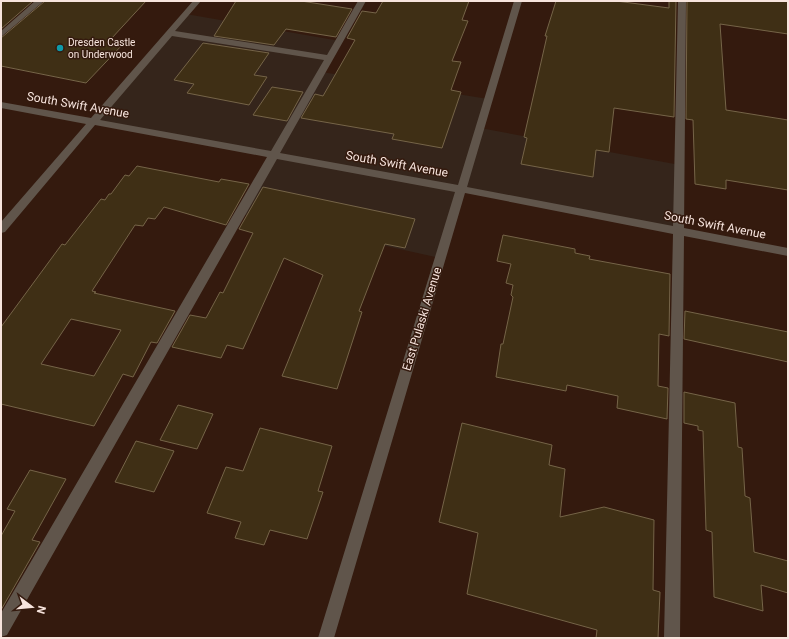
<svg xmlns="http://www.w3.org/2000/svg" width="789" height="639" font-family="Roboto,sans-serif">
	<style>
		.commercial { fill: #35251b }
		.building { fill: #3f2f15; stroke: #756448; fill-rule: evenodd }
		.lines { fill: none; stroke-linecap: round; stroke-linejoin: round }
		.minor { fill: #60554b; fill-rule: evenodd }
		.culture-dot { fill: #0f9aa8; stroke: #341a0e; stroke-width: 1.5 }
		.labels { text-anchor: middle; stroke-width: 3; stroke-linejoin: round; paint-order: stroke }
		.far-poi-label { font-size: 10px; fill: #f7e4dd; stroke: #341a0e; text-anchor: start }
		.street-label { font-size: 12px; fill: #f7e4dd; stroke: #341a0e }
	</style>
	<rect width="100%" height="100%" fill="#341a0e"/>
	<path class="commercial" d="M186,14L340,41L322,72L488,99L480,128L680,165L679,231L461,189L440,258L241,214L275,156L95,121Z"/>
	<path class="building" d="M1,1H33L1,29Z
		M45,1H146L111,39L124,41L122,43H124L86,83L1,66V38Z
		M236,1H301L352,9L336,37L286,29L274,45L214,36Z
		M383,1H469L462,20L468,21L452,61L461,62L451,90L461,92L442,148L392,139L394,134L301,118L315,94L323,96L355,40L347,38L362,11L376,13Z
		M556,1H616L669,8V1H676L674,117L614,108L609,152L596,150L593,177L521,164L527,138L524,137L547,36H545Z
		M687,1H788V34L720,24L726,110L788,120V190L726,180V189L695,184L693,120L686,119Z
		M203,43L269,53L254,75L267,77L249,105L187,93L194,84L174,80Z
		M272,87L303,92L287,121L253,115Z
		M137,166L219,182L221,179L249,184L226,225L164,207L155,219L148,218L143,226L135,225L92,291L96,292L94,293L175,311L157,343L151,342L133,377L123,374L94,426L1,404V327L62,244L65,245L101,199L105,200L109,194H111L125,175L129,176ZM71,319L121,330L94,376L41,364Z
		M263,187L415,219L405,248L385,244L359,311L362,312L337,389L282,376L323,275L284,258L243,349L227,345L221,358L172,347L190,315L206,318L220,292L223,293L253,233L239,229Z
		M503,235L575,249V253L590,256L589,259L670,274L669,336L659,334L658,386L668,388L667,419L617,408L618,396L567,385L566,391L496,377L501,344H503L513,297L511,295L513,285L506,283L511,264L497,261Z
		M685,311L788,332V362L684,339Z
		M684,392L735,403L738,447L742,448L745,496L750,498L754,552L788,561V593L761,585L763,611L714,597L712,532L706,530L703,431L698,430V426L684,423Z
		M178,405L213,414L197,449L160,440Z
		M462,423L552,445L549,465L565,469L560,517L604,507L654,520L653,590L660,592L658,638H596L597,630L467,594L478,533L439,522Z
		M260,428L332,446L318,491L323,492L307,539L270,530L264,545L235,538L241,522L207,513L226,467L243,471Z
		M136,441L174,451L154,492L115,482Z
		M30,470L66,479L32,540L40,542L1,610V536L15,511L7,509Z"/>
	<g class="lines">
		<path class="minor" d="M35,1H44L1,37V31Z
			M193,1H201L175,31L327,55L358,1H366L280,153L458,185L514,1H522L467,187L673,226L678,1H686L684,228L788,248V256L684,236L680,638H664L673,234L465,193L334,638H318L455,192L277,159L7,635L1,637V613L267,157L95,125L5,232L1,233V222L86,124L1,108V102L91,118ZM172,36L324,60L271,151L100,120Z"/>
	</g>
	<circle class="culture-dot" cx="60" cy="48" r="4"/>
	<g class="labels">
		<g class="far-poi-label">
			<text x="68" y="46">Dresden Castle<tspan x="68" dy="12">on Underwood</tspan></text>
		</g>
		<g class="street-label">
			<text transform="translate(78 105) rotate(10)" y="4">South Swift Avenue</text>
			<text transform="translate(397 164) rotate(10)" y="4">South Swift Avenue</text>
			<text transform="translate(715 225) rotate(11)" y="4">South Swift Avenue</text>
			<text transform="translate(422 319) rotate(-73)" y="4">East Pulaski Avenue</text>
		</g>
	</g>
	<rect width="789" height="639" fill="none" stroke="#f7e4dd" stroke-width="4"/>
	<g transform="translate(32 607) rotate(106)" stroke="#341a0e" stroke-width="3" paint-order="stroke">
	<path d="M0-3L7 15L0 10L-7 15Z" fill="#f7e4dd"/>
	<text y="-6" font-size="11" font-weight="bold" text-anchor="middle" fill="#f7e4dd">N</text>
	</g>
</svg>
